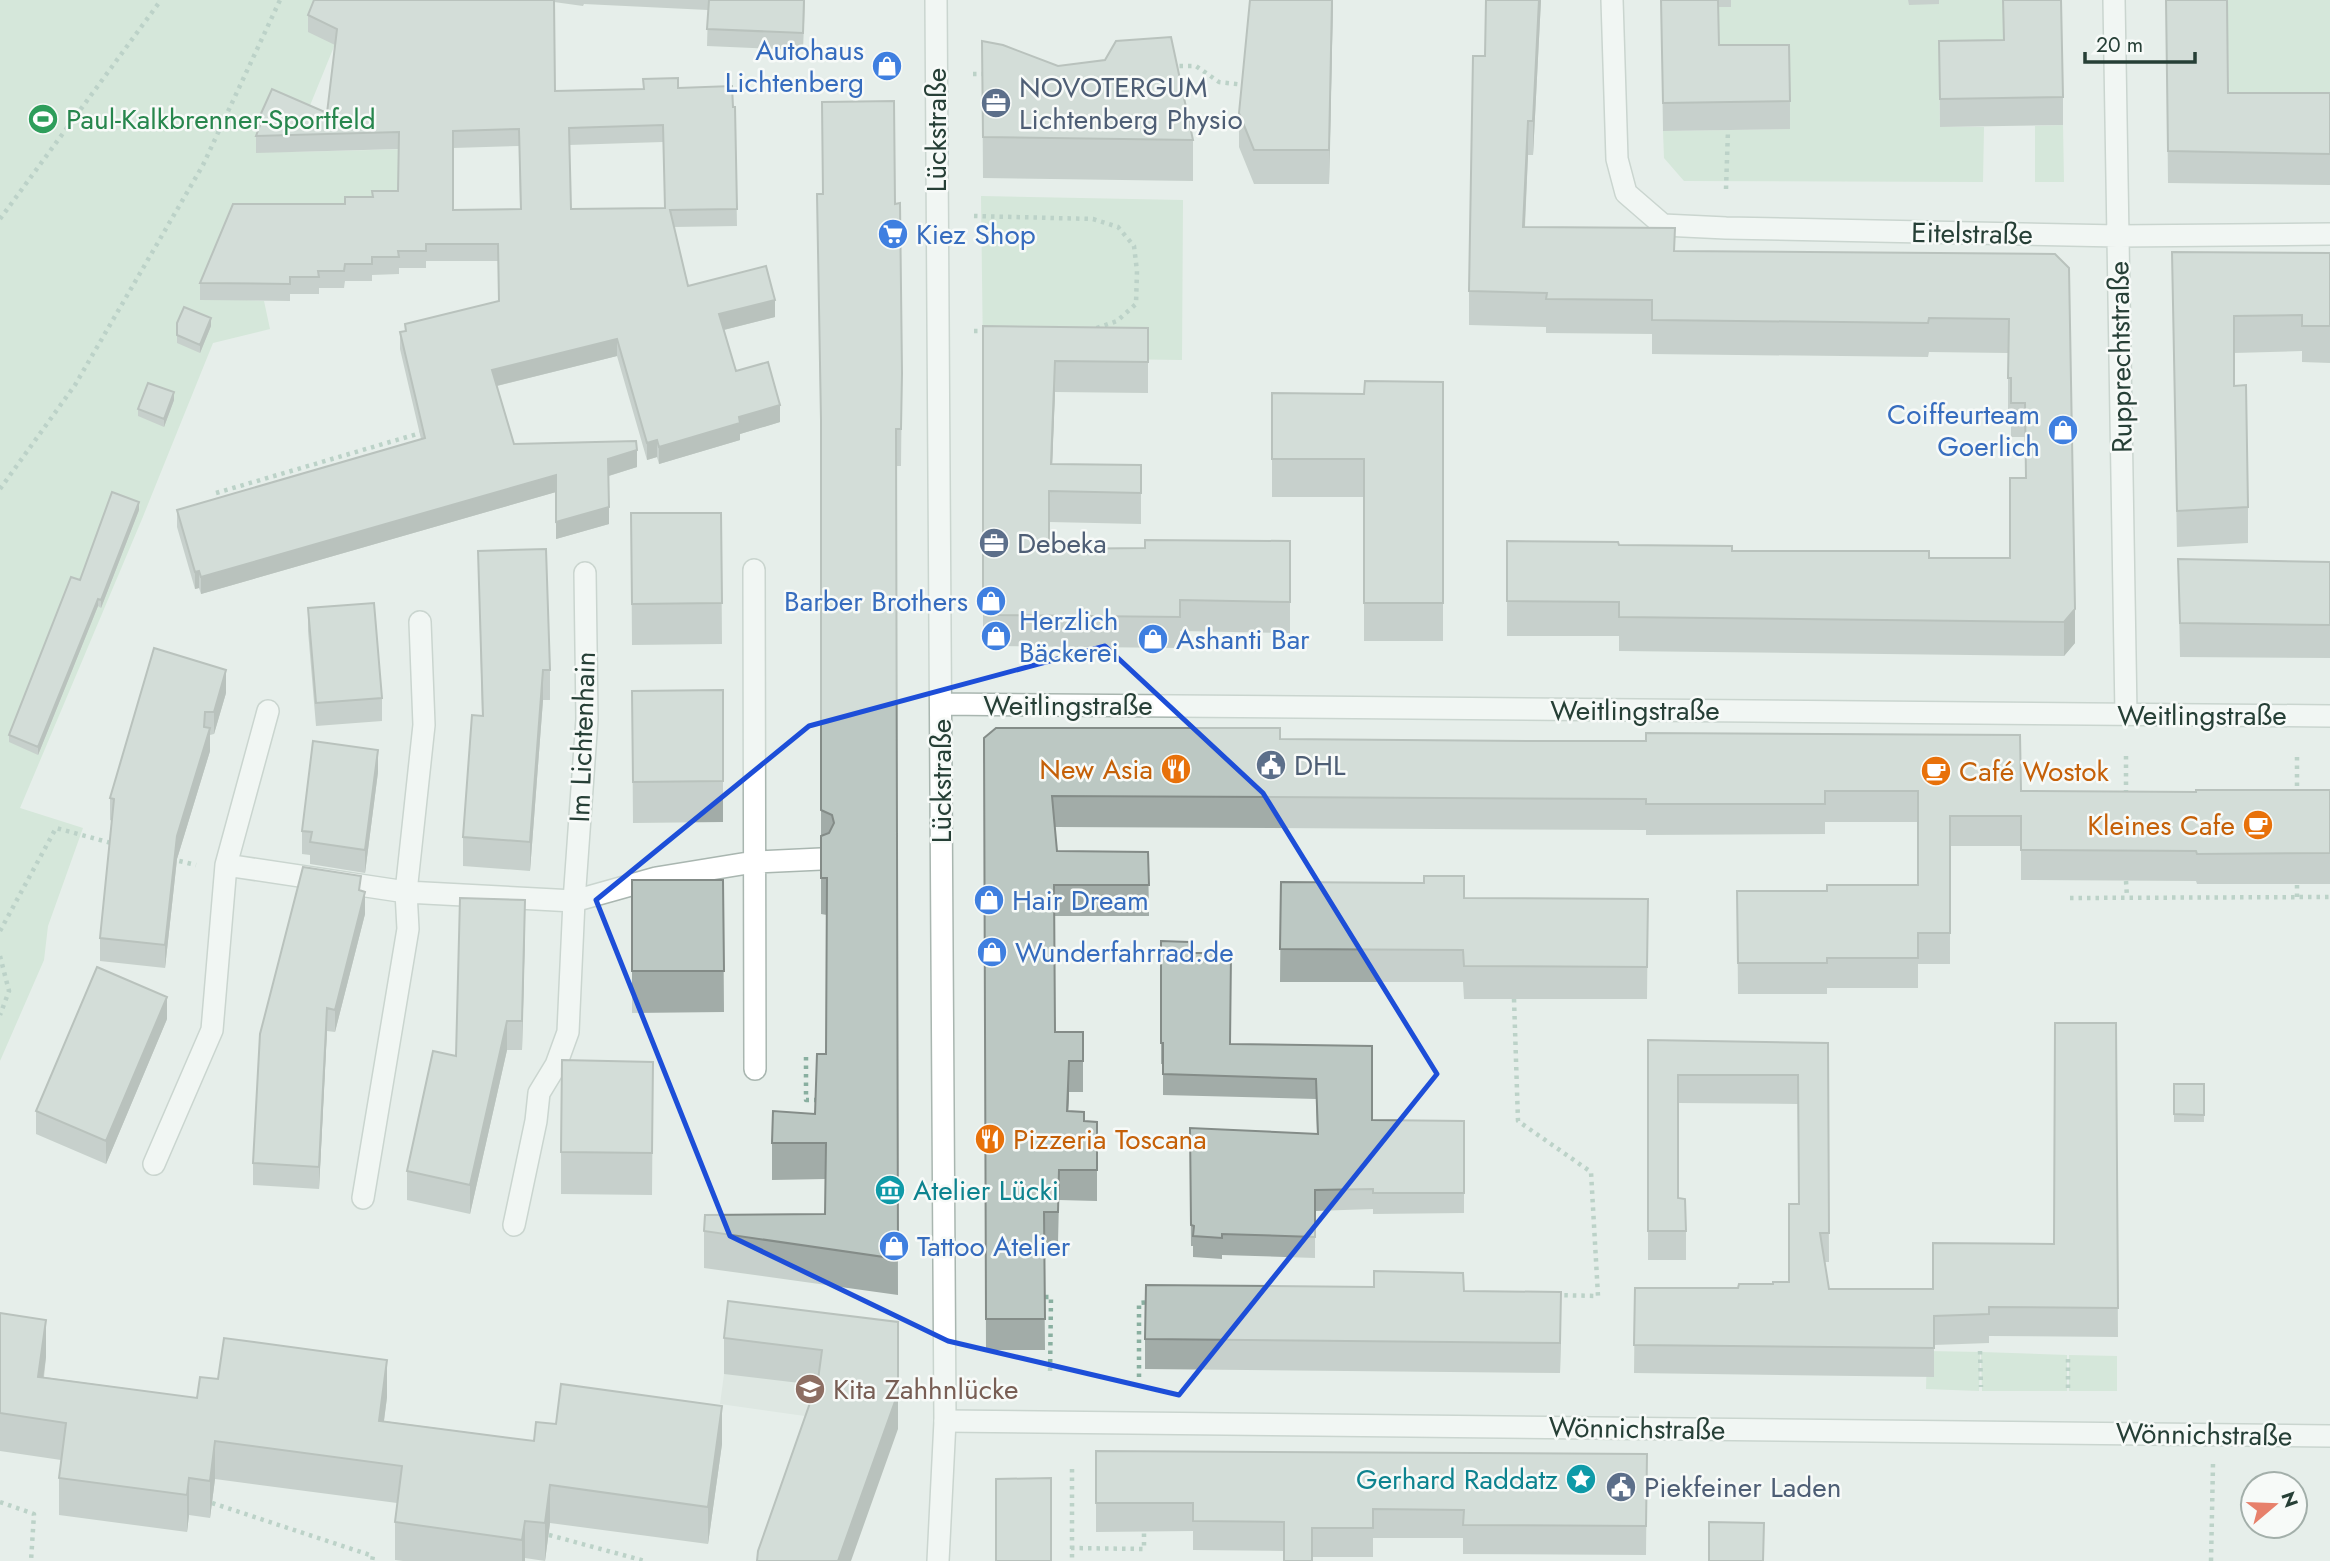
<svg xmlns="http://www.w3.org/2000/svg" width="2330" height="1561" font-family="Jost,sans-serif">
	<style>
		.built { fill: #d4ded9 }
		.green { fill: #c1ddc7 }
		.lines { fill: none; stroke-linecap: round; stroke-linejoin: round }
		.minor-casing { stroke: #a9b6b0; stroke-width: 24 }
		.tertiary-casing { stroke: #a9b6b0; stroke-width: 24 }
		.path { stroke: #89afa0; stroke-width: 4.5; stroke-dasharray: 3.5 5; stroke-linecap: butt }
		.minor { stroke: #fff; stroke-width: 21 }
		.tertiary { stroke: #fff; stroke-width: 21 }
		.wall { fill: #a2aca8; fill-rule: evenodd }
		.shaded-wall { fill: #848c88 }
		.building { fill: #bcc8c3; stroke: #848c88; stroke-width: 2; fill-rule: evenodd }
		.marked { fill: none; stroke: #1d4ed8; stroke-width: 5; stroke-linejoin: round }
		.labels { text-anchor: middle; stroke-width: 5; stroke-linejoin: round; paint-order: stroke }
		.shop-label { font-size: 28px; fill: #366cbe; stroke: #f7faf8; text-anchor: start }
		.service-label { font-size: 28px; fill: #4e5e75; stroke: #f7faf8; text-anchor: start }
		.leisure-label { font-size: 28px; fill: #27864d; stroke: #f7faf8; text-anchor: start }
		.street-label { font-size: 28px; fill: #263f36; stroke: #f7faf8 }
		.food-label { font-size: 28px; fill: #c56008; stroke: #f7faf8; text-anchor: end }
		.culture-label { font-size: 28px; fill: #0d838f; stroke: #f7faf8; text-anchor: start }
		.education-label { font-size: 28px; fill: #785e54; stroke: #f7faf8; text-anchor: start }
	</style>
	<rect width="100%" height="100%" fill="#e6eeea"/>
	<path class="built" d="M898,1359V1429L720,1404L725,1367Z"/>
	<path class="green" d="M0,0H353L291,152L453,148V194L427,193L246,300L264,301L270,329L213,343L142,519L20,808L83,828L48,926L44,960L0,1061Z
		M1730,0H2003L2004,69L1939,70L1940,127H1984L1983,182L1684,181L1664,158L1663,131L1790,129L1719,74L1718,7H1730Z
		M2227,0H2330V124H2230Z
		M2063,125L2064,182H2035V126Z
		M981,196L1183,200L1182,360L983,357Z
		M1927,1351L1980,1352L1979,1391L1926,1389Z
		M1981,1352L2067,1355V1391H1982Z
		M2069,1355L2117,1356V1391H2069Z"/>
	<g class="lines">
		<g class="minor-casing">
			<path id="minor" d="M1612,0L1617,159L1626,193L1663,225L1726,228L2118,236L2330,234
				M2114,0L2126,714
				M754,570L755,1069
				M226,865L406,892L574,901L656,878L754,862L821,859
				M154,1164L212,1030L226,865L268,711
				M363,1198L408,929L406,892L424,725L420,622
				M514,1225L536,1121L539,1093L556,1065L568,1032L574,901L587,719L585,573
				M945,1421L2330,1436"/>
		</g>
		<g class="tertiary-casing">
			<path id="tertiary" d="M936,0L945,1421L938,1561
				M941,704L2330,716"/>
		</g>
		<path class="path" d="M1171,66H1196L1219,82L1245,85
			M973,74H988
			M1726,189L1728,130
			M974,216L1093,219L1118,227L1134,246L1137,271L1136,304L1117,321L1094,329
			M0,219L161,0
			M974,331H987
			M0,489L75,385L203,165L280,0
			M216,493L424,432
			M2126,756V797
			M2297,757V795
			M171,859L196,865
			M2126,881L2127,897
			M2297,897V885
			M2070,898L2330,897
			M0,931L56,828L115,844
			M0,956L9,991L0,1015
			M1514,999L1518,1121L1591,1172L1598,1296L1556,1295
			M806,1057V1100H817
			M1045,1297H1051L1050,1376
			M1980,1351L1981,1387
			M1139,1377V1303L1152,1302
			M2068,1388V1354
			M1072,1469V1561
			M0,1502L34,1514L31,1561
			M212,1503L373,1556L372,1561
			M549,1535L645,1561
			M1071,1548L1144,1549V1532
			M2211,1561L2213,1464"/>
		<use href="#minor" class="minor"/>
		<use href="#tertiary" class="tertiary"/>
	</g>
	<path class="wall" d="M314,0H805L803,50L707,46L708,10L584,4L583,6L554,2L555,91L678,88L733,107H735L737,226L674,227L688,286L775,317L724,330L736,371L780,422L740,434V440L659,464L657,457L647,460L617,356L497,386L514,444L637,467L609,476V524L556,539V492L201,594L199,588L195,589L177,527V510L421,439L400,349V332L405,331V324L499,301L498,261H426V268H399V274L372,275V281H345L344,288H319V294H290V301L200,300V283L345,204L398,191L399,149L256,153V136L259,128V118L327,113L335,45L308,32V15ZM663,142L665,208L571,209L569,145ZM519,146L520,209L453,210V148Z
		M1250,0H1333L1329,184H1254L1239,147V113Z
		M1541,0L1533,155H1528L1525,227L1675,251L2055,254L2075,643L2064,656L1619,651V636H1507V541L1929,558H2010L2025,478V437H2011V412L2008,413V353L1929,352L1928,357L1652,354V334L1546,333V327L1469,325V291L1485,56Z
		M1661,0H1731V7H1718L1719,45L1790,101V129L1663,131Z
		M1908,0H1939V4L1909,5Z
		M2166,0L2228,93H2330V185L2168,183Z
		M2003,40L2063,97V125L1940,127L1939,41Z
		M982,41L1058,66L1193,140V181L983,178Z
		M817,194L895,204L902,373L901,466H896L898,1295L704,1268V1231L825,1214V1179L772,1180V1143L815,1114L826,1054L827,915L821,914V456Z
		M2172,252L2330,253V363L2302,362V351L2234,353V386L2248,507V543L2177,547Z
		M177,323L211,326L200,353L177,343Z
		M983,326L1148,328V393L1055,392L1052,464L1141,465V524L1049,522V549L1145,548L1290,541V633L1180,631V648L992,646L983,635Z
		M1443,382V641H1364V497H1272V393L1364,394Z
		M174,400L164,427L138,416V409Z
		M139,510L101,608L98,606L38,755L9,742V735L80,580Z
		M631,513H721L722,644L632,645Z
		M478,551L550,670V700H543L530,871L463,866V837L482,716Z
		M2178,559L2330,562V658L2180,657Z
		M308,608L382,698V721L316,726L308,631Z
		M723,690V822L633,823L632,691Z
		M226,693L214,734L210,735V751L177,859L165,968L100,961V938L112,821L110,820V798Z
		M984,738L1280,739L2021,791L2196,792L2330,790V884H2197L2196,881L2021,880V846H1950V964H1918V988H1827V994H1738L1737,891H1827L1918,885V822H1825V834L1646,835V830L1055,827L1057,851L1148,852L1149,916H1055V1032H1083V1092H1069L1068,1111L1084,1121L1097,1122V1201L1059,1200L1058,1243H1044L1045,1350H986Z
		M378,772L365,873L310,864V855L302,854V831Z
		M632,880H723L724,1012L632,1013Z
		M1281,882L1464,898L1648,899L1647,999H1464L1463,982H1280Z
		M361,891L365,914L335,1032L327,1031L319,1189L253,1185V1163Z
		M525,929L522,1050H507L470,1214L407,1200V1171L456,1056Z
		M1161,941L1189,953L1230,1044L1372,1046V1120L1464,1121V1213L1373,1214V1209L1315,1211V1258L1222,1255V1259L1193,1257V1246H1191L1190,1128L1317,1134L1316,1099L1163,1095V1064H1161Z
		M167,1019L106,1164L36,1134V1111Z
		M2116,1023L2118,1337L1989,1336V1343L1934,1345V1377L1634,1373L1635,1288H1738L1789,1282L1799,1204L1798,1104L1678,1103V1198L1686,1231V1260H1648V1040L1828,1043L1829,1262H1825L1829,1289H1933L2054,1244Z
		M653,1062L652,1195L561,1194V1152Z
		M2174,1084H2204V1122H2174Z
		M1464,1291L1561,1322L1560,1373L1145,1369V1339Z
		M0,1313L46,1357L44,1377L197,1398L387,1397L384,1421L534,1441L722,1444L708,1544L550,1523L545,1561L525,1558V1561H403L395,1560V1522L397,1503L215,1479L210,1518L189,1515L187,1532L59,1515V1478L61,1460L0,1451Z
		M898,1322V1429L816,1385L724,1374V1338Z
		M1096,1451L1647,1454L1646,1555L1463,1554V1538H1373V1557H1312L1284,1551L1193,1550V1531L1096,1532Z"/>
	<path class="shaded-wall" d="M1332,0H1333L1329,184V150Z
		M1539,0H1541L1533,155V121Z
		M1528,121V155L1523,261V227Z
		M775,300V317L719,331V314Z
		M211,318V326L200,353V345Z
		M617,339V356L492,387V370Z
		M1055,361V392L1051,495V464Z
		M174,392V400L164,427V419Z
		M780,405V422L740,434V440L659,464V447L739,417Z
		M657,440V457L647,460V443Z
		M637,450V467L608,476V459Z
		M556,475V492L201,594V577Z
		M139,502V510L101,608V600Z
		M609,507V524L556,539V522Z
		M199,571V588L195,589V572Z
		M98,599V606L38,755V747Z
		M2075,609V643L2064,656V622Z
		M226,670V693L214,734V712Z
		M543,670V700L530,871V842Z
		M210,728V751L177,859L165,968V945L177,836Z
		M378,750V772L365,873V850Z
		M365,892V914L335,1032V1010Z
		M525,900V929L522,1050V1021Z
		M167,997V1019L106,1164V1141Z
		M327,1008V1031L319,1189V1167Z
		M507,1021V1050L470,1214V1185Z
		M1069,1061V1092L1067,1142V1111Z
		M1561,1292V1322L1560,1373V1343Z
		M46,1320V1357L38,1414V1377Z
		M387,1360V1397L379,1458V1421Z
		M898,1393V1429L851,1561H838Z
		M722,1406V1444L708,1544V1507Z
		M215,1441V1479L210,1518V1481Z
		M189,1478V1515L187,1532V1495Z
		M550,1485V1523L545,1561V1523Z
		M525,1521V1561H522V1540Z"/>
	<path class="building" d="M314,0H554L555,91L644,89L643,79L678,78V88L732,86L733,107H735L737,209L670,210L688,286L766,266L775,300L719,314L736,371L768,362L780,405L739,417L740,423L659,447L657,440L647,443L617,339L492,370L514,444L636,441L637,450L608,459L609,507L556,522V475L201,577L199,571L195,572L177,510L425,438L400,332L406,331L405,324L499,301L498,244H426V251H398L399,257H372V264H345L344,271H318L319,277H290V284L200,283L233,204H345V197H373L372,191H398L399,132L256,136L262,120L259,118L272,89L327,113L337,29L308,15ZM663,125L665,208L571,209L569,128ZM519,129L521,209L453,210V131Z
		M709,0H804L803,33L707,29Z
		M1250,0H1332L1329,150H1254L1239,113Z
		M1486,0H1539L1533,121H1528L1523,227L1675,228L1674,251L2055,254L2069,268L2075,609L2064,622L1619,617V602L1507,601V541L1618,542L1619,545L1732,546V551H1929V558H2010V478H2026L2025,403H2011V378H2008L2009,319L1929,318L1928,323L1652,320V300L1546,299L1547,293L1469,291L1473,56H1485Z
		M1661,0H1718L1719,45H1789L1790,101L1663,103Z
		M2003,0H2061L2063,97L1940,99L1939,41L2004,40Z
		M2166,0H2227L2228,93H2330V154L2168,151Z
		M1171,37L1193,140L983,137L982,41L1003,45L1058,66L1105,60L1116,41Z
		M894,101L895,204L900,203L902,373L901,429H896L898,1259L704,1231L705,1215L825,1214L826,1143H772L773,1111L815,1114L817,1054H826L827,878H821V836L829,833L834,823L832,815L821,810V420L817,194H823L822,102Z
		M2172,252L2330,253V326H2302V315L2234,316V386L2246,385L2248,507L2177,511Z
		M184,307L211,318L200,345L177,335V323Z
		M983,326L1148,328V362L1055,361L1051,464L1141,465V493L1049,491V549L1145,548V540L1290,541V602L1180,600V617L992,615L983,604Z
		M1365,381L1443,382V603H1364V459H1272V393L1364,394Z
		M148,383L174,392L164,419L138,409Z
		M112,492L139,502L101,600L98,599L38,747L9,735L71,577L80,580Z
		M631,513H721L722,603L632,604Z
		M546,549L550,670H543L530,842L463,837L472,715L483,716L478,551Z
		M2178,559L2330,562V625L2180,623Z
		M374,603L382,698L316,703L308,608Z
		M154,648L226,670L214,712H205L204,727L210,728L177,836L165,945L100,938L114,799L110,798Z
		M723,690V781L633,782L632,691Z
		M996,728H1280V739L1529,741H1646V733L2020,735L2021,791L2196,792V790H2330V853L2197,854L2196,851L2021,850V816H1950V933H1918V958H1827V963H1738L1737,891H1827V885H1918V791H1825V804H1646V799L1052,796L1057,851L1148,852L1149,885H1054L1055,1032H1083V1061H1069L1067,1111L1084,1112V1121L1097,1122V1170H1059L1058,1212H1044L1045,1319H986L984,738Z
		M313,741L378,750L365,850L310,842L312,832L302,831Z
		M303,867L361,876L359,890L365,892L335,1010L327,1008L319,1167L253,1163L260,1034Z
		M1424,876H1464V898L1648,899L1647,967L1464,966L1463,950L1280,949L1281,882L1424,883Z
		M632,880H723L724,971H632Z
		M460,898L525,900L522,1021H507L470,1185L407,1171L433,1051L456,1056Z
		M1161,941L1189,942V953H1231L1230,1044L1372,1046V1120L1464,1121V1193H1373V1189L1315,1190V1237L1222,1234V1238L1193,1236L1194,1226L1191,1225L1190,1128L1318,1134L1316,1079L1163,1074V1043H1161Z
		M97,967L167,997L106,1141L36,1111Z
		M2055,1023H2116L2118,1308L1989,1307V1314L1934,1316V1348L1634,1345L1635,1288H1738L1739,1284H1773V1282H1789V1204H1799L1798,1075H1678V1198L1685,1199L1686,1231H1648V1040L1828,1043L1829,1233H1820L1829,1289H1933V1243L2054,1244Z
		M562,1060L653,1062L652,1153L561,1152Z
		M2174,1084H2204V1115L2174,1114Z
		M1374,1271L1463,1273L1464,1291L1561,1292L1560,1343L1145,1339L1146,1285L1374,1287Z
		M728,1301L898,1322V1393L838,1561H757L758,1551L818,1380L822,1350L724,1338Z
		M0,1313L46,1320L38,1377L197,1398L200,1377L218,1379L224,1338L387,1360L379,1421L534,1441L536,1422L556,1424L561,1384L722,1406L708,1507L550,1485L545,1523L525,1521L522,1540L395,1522L402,1466L215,1441L210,1481L189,1478L187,1495L59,1478L66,1423L0,1413Z
		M1096,1451L1647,1454L1646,1526L1463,1525L1464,1510L1373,1509V1528H1312V1561H1284V1522L1193,1521V1503H1096Z
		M1051,1478V1561H996V1479Z
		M1709,1522L1764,1523L1763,1561H1709Z"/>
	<path d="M0 0H2330V1561H0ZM1105,646L1263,793L1437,1074L1179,1395L948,1341L730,1236L596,900L809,726Z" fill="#e6eeea" fill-opacity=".55" fill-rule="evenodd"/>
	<path class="marked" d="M1105,646L1263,793L1437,1074L1179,1395L948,1341L730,1236L596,900L809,726Z"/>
	<defs>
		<g id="shop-disc" transform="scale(1.575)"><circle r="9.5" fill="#3f7fe0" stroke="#f7faf8"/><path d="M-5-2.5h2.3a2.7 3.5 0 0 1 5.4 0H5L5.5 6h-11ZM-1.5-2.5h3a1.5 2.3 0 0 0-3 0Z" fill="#fff"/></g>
		<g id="office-disc" transform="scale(1.575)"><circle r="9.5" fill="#5c6f8a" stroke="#f7faf8"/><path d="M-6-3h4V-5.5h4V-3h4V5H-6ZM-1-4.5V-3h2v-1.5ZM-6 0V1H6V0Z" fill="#fff"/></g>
		<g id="stadium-disc" transform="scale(1.575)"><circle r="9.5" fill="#2e9e5b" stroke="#f7faf8"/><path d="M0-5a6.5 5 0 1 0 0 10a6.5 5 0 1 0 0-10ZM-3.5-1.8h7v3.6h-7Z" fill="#fff"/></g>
		<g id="supermarket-disc" transform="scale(1.575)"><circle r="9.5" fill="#3f7fe0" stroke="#f7faf8"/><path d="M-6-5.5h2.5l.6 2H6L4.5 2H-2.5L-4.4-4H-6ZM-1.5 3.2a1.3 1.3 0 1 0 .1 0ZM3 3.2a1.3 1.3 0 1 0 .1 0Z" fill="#fff"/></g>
		<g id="civic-disc" transform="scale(1.575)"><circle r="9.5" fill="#5c6f8a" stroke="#f7faf8"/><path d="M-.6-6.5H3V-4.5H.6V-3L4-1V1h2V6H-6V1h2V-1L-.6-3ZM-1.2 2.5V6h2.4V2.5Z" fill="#fff"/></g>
		<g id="restaurant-disc" transform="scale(1.575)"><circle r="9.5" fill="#e8710a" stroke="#f7faf8"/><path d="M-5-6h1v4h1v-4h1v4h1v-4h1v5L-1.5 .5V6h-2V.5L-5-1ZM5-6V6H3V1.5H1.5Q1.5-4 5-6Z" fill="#fff"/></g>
		<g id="cafe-disc" transform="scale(1.575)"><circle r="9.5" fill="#e8710a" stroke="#f7faf8"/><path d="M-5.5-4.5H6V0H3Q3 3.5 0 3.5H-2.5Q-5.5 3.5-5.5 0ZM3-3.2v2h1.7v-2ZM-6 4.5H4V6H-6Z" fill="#fff"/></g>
		<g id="museum-disc" transform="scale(1.575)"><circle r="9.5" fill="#0f9aa8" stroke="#f7faf8"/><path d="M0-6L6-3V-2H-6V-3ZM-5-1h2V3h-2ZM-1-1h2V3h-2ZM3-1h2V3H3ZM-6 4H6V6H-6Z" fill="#fff"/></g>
		<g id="school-disc" transform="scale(1.575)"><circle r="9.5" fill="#8d6e63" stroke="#f7faf8"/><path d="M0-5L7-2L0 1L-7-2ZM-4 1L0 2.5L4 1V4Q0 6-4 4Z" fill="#fff"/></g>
		<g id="sight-disc" transform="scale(1.575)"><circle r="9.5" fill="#0f9aa8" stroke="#f7faf8"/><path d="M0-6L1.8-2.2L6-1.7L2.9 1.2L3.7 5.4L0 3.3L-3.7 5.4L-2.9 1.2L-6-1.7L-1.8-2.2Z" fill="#fff"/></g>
	</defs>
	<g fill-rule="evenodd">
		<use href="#shop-disc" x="887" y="66"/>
		<use href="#office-disc" x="996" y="103"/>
		<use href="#stadium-disc" x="43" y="119"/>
		<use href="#supermarket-disc" x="893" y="234"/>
		<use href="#shop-disc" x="2063" y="430"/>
		<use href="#office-disc" x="994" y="543"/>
		<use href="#shop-disc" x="991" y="601"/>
		<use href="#shop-disc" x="996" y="636"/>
		<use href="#shop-disc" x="1153" y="639"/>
		<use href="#civic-disc" x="1271" y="765"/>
		<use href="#restaurant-disc" x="1176" y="769"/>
		<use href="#cafe-disc" x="1936" y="771"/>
		<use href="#cafe-disc" x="2258" y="825"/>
		<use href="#shop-disc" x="989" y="900"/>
		<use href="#shop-disc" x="992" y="952"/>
		<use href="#restaurant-disc" x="990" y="1139"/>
		<use href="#museum-disc" x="890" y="1190"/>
		<use href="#shop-disc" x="894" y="1246"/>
		<use href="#school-disc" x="810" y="1389"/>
		<use href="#sight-disc" x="1581" y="1479"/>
		<use href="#civic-disc" x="1621" y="1487"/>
	</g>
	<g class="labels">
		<g class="shop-label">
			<text x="864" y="60" text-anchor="end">Autohaus<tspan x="864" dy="32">Lichtenberg</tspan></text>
			<text x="916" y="244">Kiez Shop</text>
			<text x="2040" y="424" text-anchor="end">Coiffeurteam<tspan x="2040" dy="32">Goerlich</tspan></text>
			<text x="968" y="611" text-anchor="end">Barber Brothers</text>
			<text x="1019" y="630">Herzlich<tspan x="1019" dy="32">Bäckerei</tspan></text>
			<text x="1176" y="649">Ashanti Bar</text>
			<text x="1012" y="910">Hair Dream</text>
			<text x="1015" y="962">Wunderfahrrad.de</text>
			<text x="917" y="1256">Tattoo Atelier</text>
		</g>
		<g class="service-label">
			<text x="1019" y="97">NOVOTERGUM<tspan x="1019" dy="32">Lichtenberg Physio</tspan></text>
			<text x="1017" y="553">Debeka</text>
			<text x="1294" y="775">DHL</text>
			<text x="1644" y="1497">Piekfeiner Laden</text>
		</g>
		<g class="leisure-label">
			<text x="66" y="129">Paul-Kalkbrenner-Sportfeld</text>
		</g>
		<g class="street-label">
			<text transform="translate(936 130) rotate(-90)" y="10">Lückstraße</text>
			<text transform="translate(1972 233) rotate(1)" y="10">Eitelstraße</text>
			<text transform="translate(2120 357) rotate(-91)" y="10">Rupprechtstraße</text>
			<text x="1068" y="715">Weitlingstraße</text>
			<text x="1635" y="720">Weitlingstraße</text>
			<text x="2202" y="725">Weitlingstraße</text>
			<text transform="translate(582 737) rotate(-88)" y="10">Im Lichtenhain</text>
			<text transform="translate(941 781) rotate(-90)" y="10">Lückstraße</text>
			<text transform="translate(1637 1428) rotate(1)" y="10">Wönnichstraße</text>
			<text transform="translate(2204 1434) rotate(1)" y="10">Wönnichstraße</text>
		</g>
		<g class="food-label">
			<text x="1153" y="779">New Asia</text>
			<text x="1959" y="781" text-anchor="start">Café Wostok</text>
			<text x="2235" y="835">Kleines Cafe</text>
			<text x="1013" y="1149" text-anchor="start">Pizzeria Toscana</text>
		</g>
		<g class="culture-label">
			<text x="913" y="1200">Atelier Lücki</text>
			<text x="1558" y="1489" text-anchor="end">Gerhard Raddatz</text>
		</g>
		<g class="education-label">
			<text x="833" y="1399">Kita Zahhnlücke</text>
		</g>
	</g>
	<g transform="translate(2274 1505) rotate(71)"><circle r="33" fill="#f7faf8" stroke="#a3afaa" stroke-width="2"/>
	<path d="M0-5L12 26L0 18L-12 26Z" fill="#e7806b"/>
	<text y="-10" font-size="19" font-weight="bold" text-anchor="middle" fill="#263f36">N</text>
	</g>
	<path d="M2085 52v10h110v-10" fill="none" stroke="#263f36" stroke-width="3.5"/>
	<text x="2096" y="52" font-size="21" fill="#263f36" stroke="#f7faf8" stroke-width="5" paint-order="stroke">20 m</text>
</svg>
